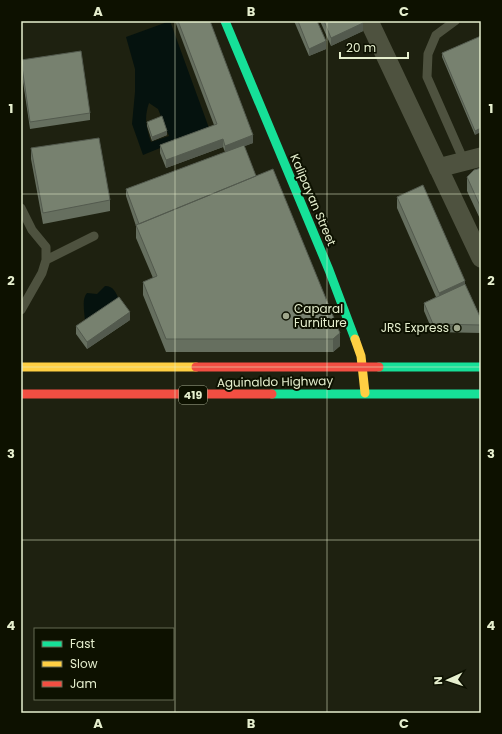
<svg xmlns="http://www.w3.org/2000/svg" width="502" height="734" font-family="Poppins,sans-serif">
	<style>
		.water { fill: #05120e; fill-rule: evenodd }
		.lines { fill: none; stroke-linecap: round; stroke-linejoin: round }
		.lane { stroke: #4e523f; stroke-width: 9 }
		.street { stroke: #4e523f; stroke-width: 19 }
		.fast { stroke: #16e098; stroke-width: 9 }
		.slow { stroke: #ffcf43; stroke-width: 9 }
		.jam { stroke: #f24e42; stroke-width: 9 }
		.wall { fill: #666f5f }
		.shaded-wall { fill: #535a4e }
		.building { fill: #77816f; stroke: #535a4e }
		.grid { fill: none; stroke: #e6efce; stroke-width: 1; stroke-opacity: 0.55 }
		.poi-dot { fill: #a0a78c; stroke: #0d1100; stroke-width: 1.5 }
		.labels { text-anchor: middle; stroke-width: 4; stroke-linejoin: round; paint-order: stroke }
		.shield { fill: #0d1100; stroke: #a5ac90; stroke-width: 1 }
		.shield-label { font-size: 11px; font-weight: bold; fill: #e6efce }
		.street-label { font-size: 12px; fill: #e6efce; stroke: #0d1100 }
		.poi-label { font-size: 12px; fill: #e6efce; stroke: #0d1100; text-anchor: start }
		.neatline { fill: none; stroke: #e6efce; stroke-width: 1.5 }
		.grid-label { font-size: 13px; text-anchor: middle; font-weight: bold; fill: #e6efce }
	</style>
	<rect width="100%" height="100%" fill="#1e2110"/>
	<path class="water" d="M170,21L209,128L143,155L132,124L135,92V69L126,37ZM149,103L158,109L169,136L151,142C146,127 144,118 149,103Z
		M105,286C114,286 116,293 119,300L85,323C85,314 81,299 87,293L97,294Z"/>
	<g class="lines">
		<path class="lane" d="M455,21L436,35L428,54L427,77L464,161
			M21,208L32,230L46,247V260L42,273L21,310
			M46,260L94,236"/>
		<path class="street" d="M369,21L481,258
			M438,168L481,157"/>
		<path class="fast" d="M225,21L329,270L355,339
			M379,367H481
			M272,394H481"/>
		<path class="slow" d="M355,339L361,356L365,393
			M21,367H196"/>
		<path class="jam" d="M196,367H379
			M21,394H272"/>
	</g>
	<path class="wall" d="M175,21H210L253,143L244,146L256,176L340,346L333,352H166L143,295V282L153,278L136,238V226L126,196V189L225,152L223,147L166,168L160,153V145L214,125Z
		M294,21H317L326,49L309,56Z
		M320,21H362L363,31L331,46Z
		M481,36L475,135L442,57V53Z
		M21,60L90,113V120L30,129L21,68Z
		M147,122L167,135L152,141L147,126Z
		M31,148L110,200V211L43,224L31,159Z
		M481,168V221L467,191V177Z
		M397,197L465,284L481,319V333L433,332L424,311V303L436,297L397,208Z
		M130,320L87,349L76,334V326Z"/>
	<path class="shaded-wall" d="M363,23V31L331,46V38Z
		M326,41V49L309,56V49Z
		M481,128V132L475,135V131Z
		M167,131V135L152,141V137Z
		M253,135V143L225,154V146Z
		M223,139V147L166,168V160Z
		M465,281V291L439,303V293Z
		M130,312V320L87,349V342Z
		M340,333V346L333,352V339Z"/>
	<path class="building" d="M178,21H210L253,135L225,146L223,139L166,160L160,145L217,124Z
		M298,21H317L326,41L309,49Z
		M324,21H362L363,23L331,38Z
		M481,36V128L475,131L442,53Z
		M81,51L90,113L30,122L21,60Z
		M162,116L167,131L152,137L147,122Z
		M99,138L110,200L43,213L31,148Z
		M244,145L256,176L139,224L126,189Z
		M481,168V208L467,177L474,170Z
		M273,169L340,333L333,339H166L143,282L157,276L136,225Z
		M423,185L465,281L439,293L397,197Z
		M465,284L481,319V325L433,324L424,303Z
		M119,297L130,312L87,342L76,326Z"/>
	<path class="grid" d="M175,21V713M327,21V713M21,194H481M21,367H481M21,540H481"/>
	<g class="poi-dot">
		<circle cx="286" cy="316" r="4"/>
		<circle cx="457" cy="328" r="4"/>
	</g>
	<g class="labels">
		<rect class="shield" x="179" y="386" width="28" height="18" rx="3"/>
		<g class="shield-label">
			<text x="193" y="399">419</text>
		</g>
		<g class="street-label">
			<text transform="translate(313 200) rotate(67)" y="4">Kalipayan Street</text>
			<text transform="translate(275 382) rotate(-1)" y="4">Aguinaldo Highway</text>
		</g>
		<g class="poi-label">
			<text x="294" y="313">Caparal<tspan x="294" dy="14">Furniture</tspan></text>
			<text x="449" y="332" text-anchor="end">JRS Express</text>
		</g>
	</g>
	<rect width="502" height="734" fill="none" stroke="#0d1100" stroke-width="44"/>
	<rect x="34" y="628" width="140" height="72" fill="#0d1100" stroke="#646a52"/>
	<rect x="42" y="641" width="20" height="6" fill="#16e098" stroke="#646a52"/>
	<text x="70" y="648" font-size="12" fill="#e6efce">Fast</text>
	<rect x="42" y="661" width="20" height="6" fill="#ffcf43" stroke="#646a52"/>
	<text x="70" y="668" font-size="12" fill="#e6efce">Slow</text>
	<rect x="42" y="681" width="20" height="6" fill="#f24e42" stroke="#646a52"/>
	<text x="70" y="688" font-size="12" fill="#e6efce">Jam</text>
	<g transform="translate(448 680) rotate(267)" stroke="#0d1100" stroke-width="3" paint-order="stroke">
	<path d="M0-3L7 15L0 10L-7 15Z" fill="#e6efce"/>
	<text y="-6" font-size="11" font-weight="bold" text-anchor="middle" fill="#e6efce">N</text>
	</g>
	<path d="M340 52v6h68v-6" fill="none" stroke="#e6efce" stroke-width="2"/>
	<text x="346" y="52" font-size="12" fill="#e6efce" stroke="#0d1100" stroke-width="3" paint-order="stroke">20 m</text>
	<rect x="22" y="22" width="458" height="690" class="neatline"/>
	<g class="grid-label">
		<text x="98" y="16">A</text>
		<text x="251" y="16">B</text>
		<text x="404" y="16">C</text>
		<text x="11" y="113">1</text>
		<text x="491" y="113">1</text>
		<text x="11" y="285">2</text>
		<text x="491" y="285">2</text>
		<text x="11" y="458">3</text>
		<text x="491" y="458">3</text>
		<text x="11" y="630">4</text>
		<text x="491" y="630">4</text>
		<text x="98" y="728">A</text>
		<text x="251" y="728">B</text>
		<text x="404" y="728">C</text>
	</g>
</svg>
